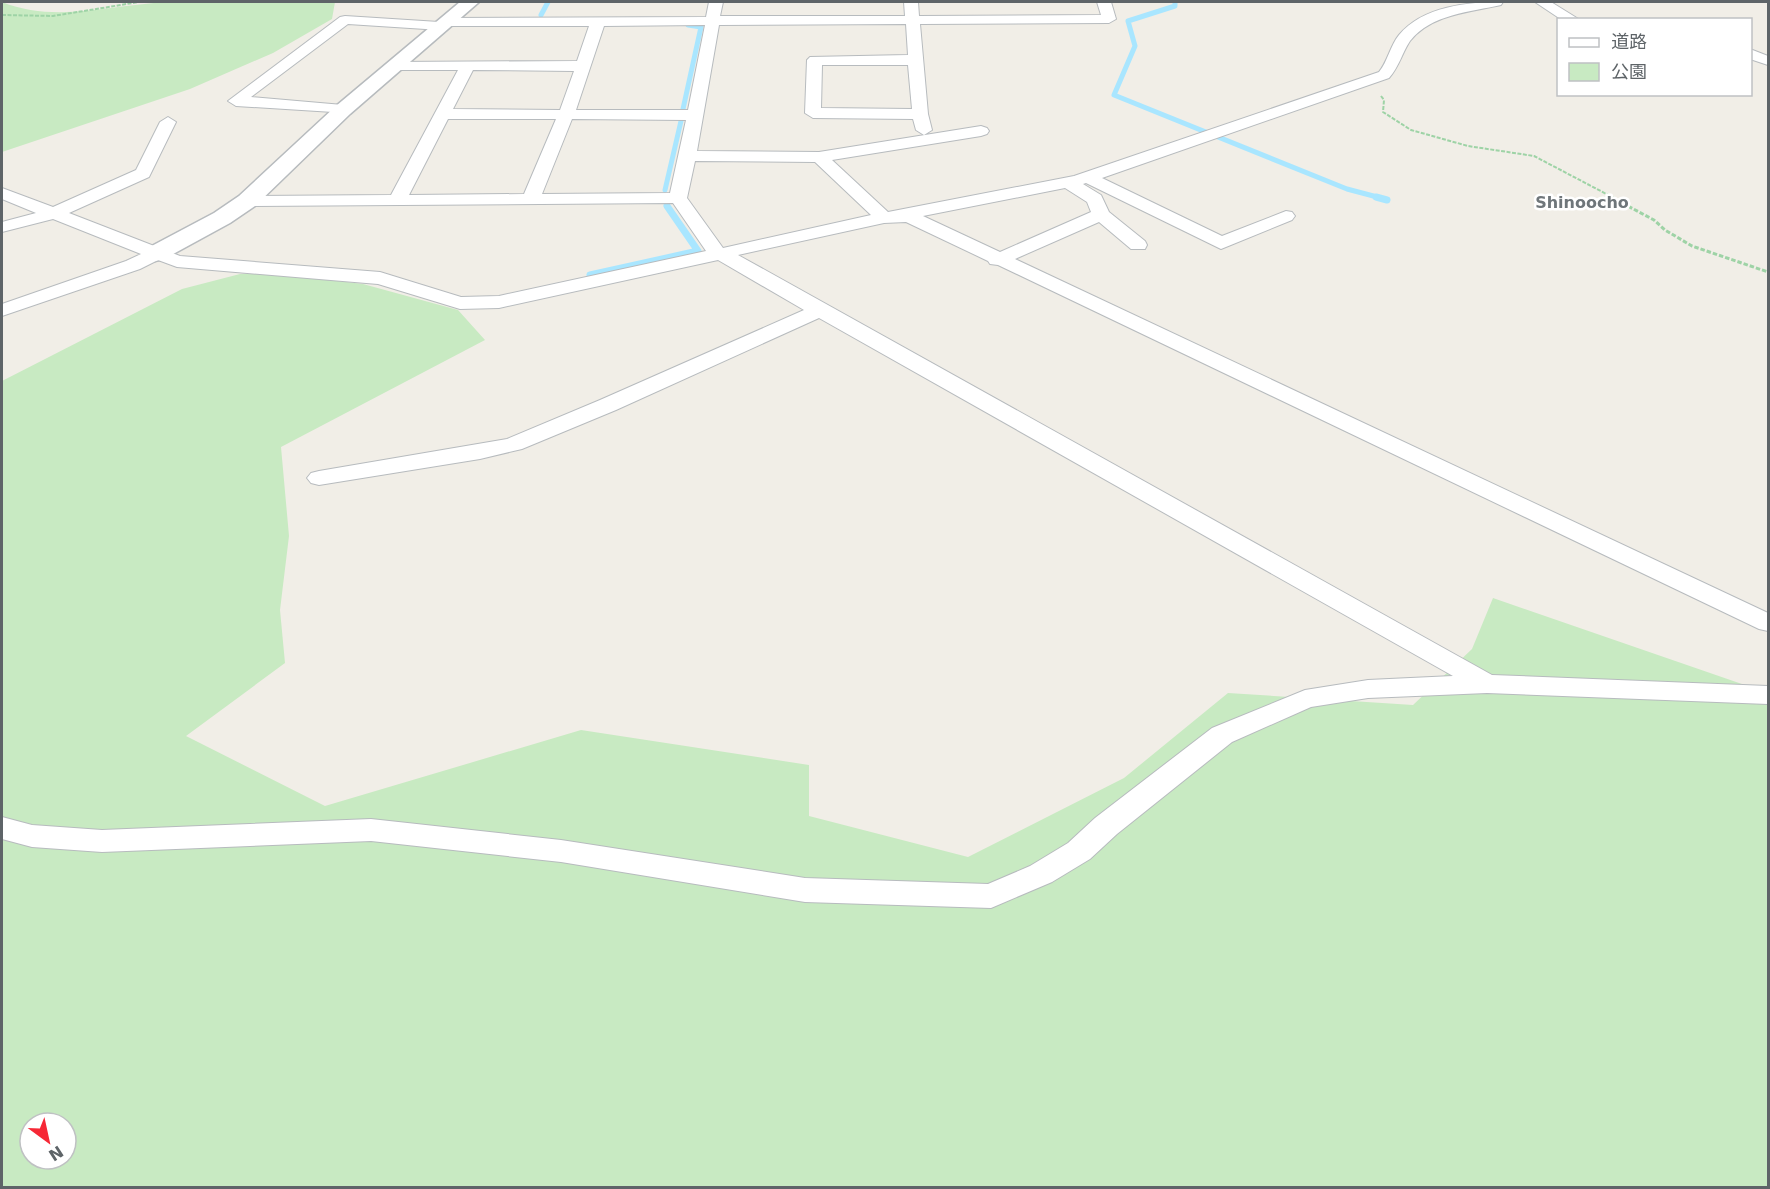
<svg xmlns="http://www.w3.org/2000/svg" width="1770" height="1189" font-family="'DejaVu Sans','Noto Sans JP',sans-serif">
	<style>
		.green { fill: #c8eac2; fill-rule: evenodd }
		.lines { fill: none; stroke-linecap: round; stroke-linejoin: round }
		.stream-far1 { stroke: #a9e6ff; stroke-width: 5 }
		.stream { stroke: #a9e6ff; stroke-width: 7 }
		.minor-casing { stroke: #b7bbbe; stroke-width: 2 }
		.tertiary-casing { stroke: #b7bbbe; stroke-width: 3 }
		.path-far1 { stroke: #9ed3a6; stroke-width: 2; stroke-dasharray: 4 1.5; stroke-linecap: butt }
		.path { stroke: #9ed3a6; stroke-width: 3; stroke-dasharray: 4.5 2; stroke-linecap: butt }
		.minor { fill: #fff; fill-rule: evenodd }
		.tertiary { fill: #fff; fill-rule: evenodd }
		.labels { text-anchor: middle; stroke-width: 5; stroke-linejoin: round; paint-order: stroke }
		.far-quarter-label { font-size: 16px; font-weight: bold; fill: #6f767a; stroke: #fff }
	</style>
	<rect width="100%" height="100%" fill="#f1eee7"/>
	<path class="green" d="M2,2C56,24 113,4 170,2C225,0 280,2 335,2L332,19L273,53L190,89L2,152Z
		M271,273L363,284L458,310L485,340L281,447L289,536L280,610L285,663L186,736L325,806L581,730L809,765V816L968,857L1124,778L1228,693L1413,705L1472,649L1493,598L1768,693V1187L2,1188V381L182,289L240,274ZM30,1123H66V1159H30Z"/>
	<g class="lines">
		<path class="stream-far1" d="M1175,2V6L1128,21L1135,46L1114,95L1347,189L1381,198
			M541,15L548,2
			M683,109L701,27L688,25
			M665,190L681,121"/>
		<path class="stream" d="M1376,197L1387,200
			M590,275L698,251L667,206"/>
		<g class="minor-casing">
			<path id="minor" d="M709,2H723L720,16H905L904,2H918L919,16L1101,15L1097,2H1111L1116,19L1109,23L920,24L928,114L932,130L924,135L916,130L913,119L813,118L805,113L807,60L810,57L908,55L906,24L719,25L697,151L819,152L981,126L987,128L989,131L987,134L981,136L832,160L888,212L1074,176L1379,72C1388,61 1390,46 1399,35C1423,6 1468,2 1503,2L1501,5C1471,12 1431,14 1410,41C1402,53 1399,67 1389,78L1102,178L1222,236L1286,211L1292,212L1295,216L1292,220L1221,249L1086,183L1083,184L1101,195L1109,212L1145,241L1147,245L1145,249H1131L1099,222L1015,259L1768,613V631L1759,629L998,265L990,264L988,261L906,222L884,223L738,255L1492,675L1768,686V704L1487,693L1368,698L1311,707L1232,742L1117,834L1090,859L1052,882L991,908L805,902L561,862L371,841L102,852L32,847L2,839V817L32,825L102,830L371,819L561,840L805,878L988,884L1030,866L1068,843L1095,818L1212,728L1305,690L1368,680L1453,676L819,318L616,410L522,449L480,459L319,485L311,483L307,478L311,473L319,471L507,439L600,400L804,310L718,260L499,308L460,309L378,284L177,267L158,260L140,269L2,316V304L126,261L141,254L53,219L2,232V222L36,213L2,199V188L53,207L136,170L160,122L168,117L176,122L149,177L69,213L180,256L380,272L461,297L499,296L706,251L673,203L247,206L241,205L238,201L241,197L247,196L391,195L458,70H398L390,65L393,62L577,61L589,26H448L441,30L348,24L251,97L343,105L349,107L351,110L349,113L236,106L228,101L340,17L345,16L439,22L446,18L706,17ZM705,25L688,110H576L604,26ZM822,65H908L912,109L821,108ZM473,70L574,71L560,110L453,109ZM448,119H556L524,194L409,195ZM572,119L686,120L670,193L542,194ZM695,161L815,162L871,215L723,248L687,198ZM1065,188L1087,202L1091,212L1000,252L923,216Z
				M1535,2H1551L1580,20H1562Z
				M1750,49L1768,56V65L1750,59Z"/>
		</g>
		<g class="tertiary-casing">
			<path id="tertiary" d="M460,2H479L350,114L255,206L230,223L164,259L155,261L146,259L143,254L146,249L214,213L239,196L336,106Z"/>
		</g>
		<path class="path-far1" d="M2,15L53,16L139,2
			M1381,96L1384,100L1383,112L1411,130L1468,146L1534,156L1614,198"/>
		<path class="path" d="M1611,197L1654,220L1665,230L1692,246L1768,272"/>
		<use href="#minor" class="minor"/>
		<use href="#tertiary" class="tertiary"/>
	</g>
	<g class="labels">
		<g class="far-quarter-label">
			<text x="1582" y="208">Shinoocho</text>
		</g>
	</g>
	<rect width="1770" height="1189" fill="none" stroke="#5e6468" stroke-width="6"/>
	<rect x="1557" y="18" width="195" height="78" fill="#ffffff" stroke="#bfc1c3" stroke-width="1.5"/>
	<rect x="1569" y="38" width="30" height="9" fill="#ffffff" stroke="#bfc1c3" stroke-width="1.5"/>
	<text x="1611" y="48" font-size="18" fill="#5e6468">道路</text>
	<rect x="1569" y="63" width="30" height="18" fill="#c8eac2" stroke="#bfc1c3" stroke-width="1.5"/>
	<text x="1611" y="78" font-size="18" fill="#5e6468">公園</text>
	<g transform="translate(48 1141) rotate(147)"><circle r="28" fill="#ffffff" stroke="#bfc1c3" stroke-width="1.5"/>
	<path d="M0-4.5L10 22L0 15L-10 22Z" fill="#f62836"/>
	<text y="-9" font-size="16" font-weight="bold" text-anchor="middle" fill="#5e6468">N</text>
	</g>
</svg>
